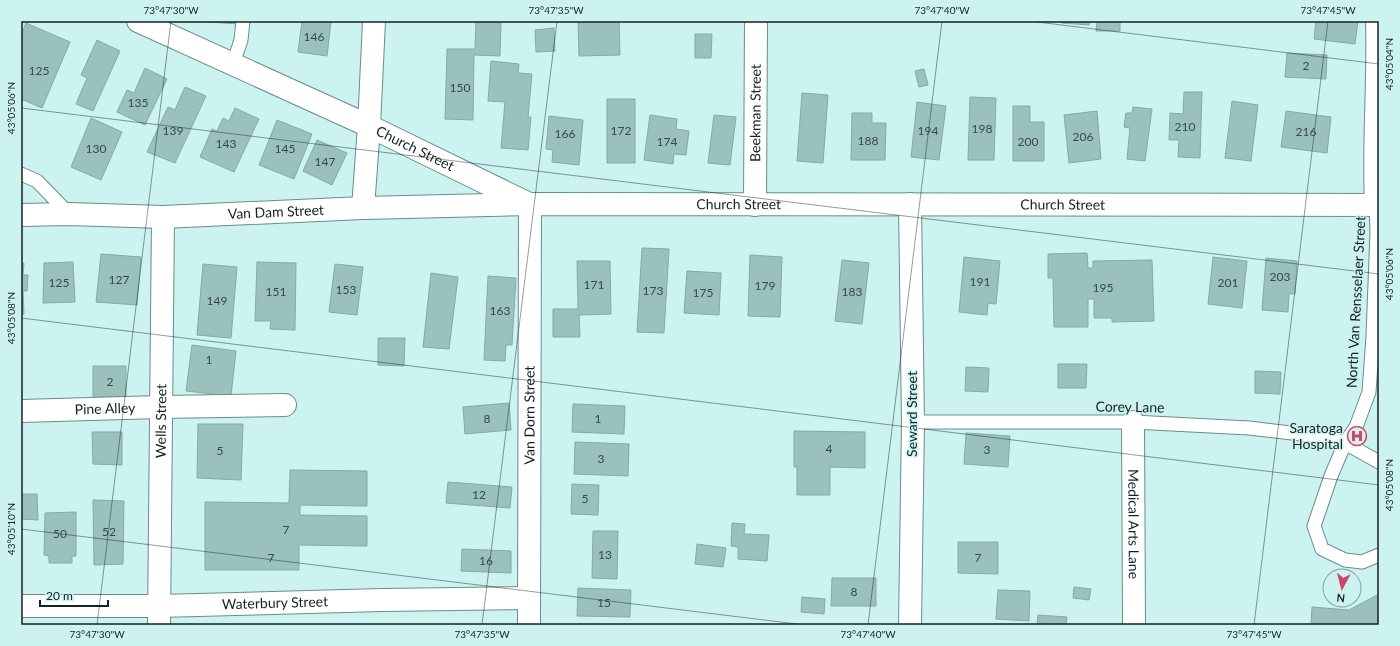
<svg xmlns="http://www.w3.org/2000/svg" width="1400" height="646" font-family="Lato,sans-serif">
	<style>
		.building { fill: #9bc1bd; stroke: #84a9a6 }
		.lines { fill: none; stroke-linecap: round; stroke-linejoin: round }
		.lane-casing { stroke: #698d8a; stroke-width: 15 }
		.street-casing { stroke: #698d8a; stroke-width: 24 }
		.secondary-casing { stroke: #698d8a; stroke-width: 24 }
		.lane { stroke: #fff; stroke-width: 13 }
		.street { stroke: #fff; stroke-width: 22 }
		.secondary { stroke: #fff; stroke-width: 22 }
		.ticks { fill: none; stroke: #142221; stroke-width: 1; stroke-opacity: 0.45 }
		.labels { text-anchor: middle; stroke-width: 3; stroke-linejoin: round; paint-order: stroke }
		.number-label { font-size: 12px; fill: #364a48 }
		.street-label { font-size: 14px; fill: #142221; stroke: #ccf3ef }
		.poi-label { font-size: 14px; fill: #142221; stroke: #ccf3ef; text-anchor: end }
		.neatline { fill: none; stroke: #142221; stroke-width: 1.5 }
		.ticks-label { font-size: 10px; text-anchor: middle; fill: #142221 }
	</style>
	<rect width="100%" height="100%" fill="#ccf3ef"/>
	<path class="building" d="M208,21H239V24L208,22Z
		M302,21H331L327,56L298,52Z
		M476,21H501L500,56L474,55L473,120L445,119L447,49H475Z
		M578,21H619L620,55L579,56Z
		M1062,21H1090L1089,25L1062,23Z
		M1097,21H1120V31H1096Z
		M1316,21H1358L1355,44L1314,39Z
		M26,23L70,42L42,108L21,99V35Z
		M554,28L555,51L536,52L535,30Z
		M695,34H712L711,58H695Z
		M97,40L120,51L93,111L76,104L87,78L81,75Z
		M1287,53L1327,55L1326,79L1285,77Z
		M491,61L519,64L518,73L532,74L528,117H531L528,150L501,148L505,102L488,101Z
		M145,68L167,79L145,125L117,112L127,90L134,93Z
		M924,69L928,85L919,87L915,71Z
		M185,87L206,96L175,163L147,152L168,107L175,110Z
		M1184,92H1202L1200,158L1178,157L1179,140H1169L1170,113L1183,114Z
		M802,93L828,95L823,163L797,161Z
		M970,97L996,98L994,160H968Z
		M607,99H635V163H607Z
		M1232,101L1258,105L1251,161L1225,158Z
		M917,102L946,106L939,160L911,157Z
		M1013,106H1030V122H1044V161H1013Z
		M1133,107L1152,109L1145,161L1127,159L1130,128L1124,127L1126,113H1132Z
		M235,108L259,119L234,172L200,157L212,129L217,131L223,118L229,121Z
		M1097,111L1101,159L1069,163L1064,115Z
		M1286,111L1331,117L1327,153L1281,147Z
		M852,113H872V123H886L885,160H851Z
		M650,115L677,119L676,129L689,131L686,155L674,154L673,164L644,160Z
		M714,115L736,117L730,165L708,163Z
		M549,116L583,120L579,165L552,162L553,150L546,149Z
		M91,118L122,132L101,180L71,167Z
		M277,120L312,134L294,179L259,165Z
		M317,140L347,153L332,185L303,171Z
		M642,248L669,249L664,333L637,332Z
		M1087,253L1088,268H1093V261L1152,260L1154,321L1112,322V318H1094V299H1088V327H1054L1053,278H1048V254Z
		M101,254L141,257L137,305L96,302Z
		M750,255L782,257L780,317L748,316Z
		M964,257L1000,261L996,304L988,303L987,315L959,312Z
		M1213,257L1247,261L1242,308L1208,304Z
		M1266,258L1297,261L1295,294H1289L1288,312L1262,310Z
		M842,260L869,263L862,324L835,321Z
		M577,261H610L611,314L579,315L580,337H553V309H578Z
		M73,262L75,302L43,303L44,263Z
		M257,262L296,263L295,330L270,329L271,321H255Z
		M21,263H24L23,275H28L27,291H23L24,314H21Z
		M203,264L237,267L231,338L197,335Z
		M335,264L363,267L357,315L329,312Z
		M687,271L721,273L719,315L684,313Z
		M431,273L458,277L449,349L423,347Z
		M488,276L516,278L512,345H506L505,361L484,360Z
		M378,338H405L404,366L378,365Z
		M192,345L236,351L231,396L186,391Z
		M1058,364H1087L1086,388H1058Z
		M93,366H126V397H93Z
		M966,367L989,368L988,392L965,391Z
		M1255,371L1281,372L1280,394L1255,393Z
		M509,403L511,430L465,434L463,407Z
		M573,404L625,406L624,434L572,432Z
		M198,424H243L241,480L197,478Z
		M794,431L865,432V468L830,467V495H797V467H794Z
		M92,432H122V465L93,464Z
		M966,433L1010,436L1008,467L964,464Z
		M575,442L629,444L628,476L574,474Z
		M290,470L367,471V506L300,505V515L367,516V546L299,545V570H205V502L289,503Z
		M448,482L512,487L510,508L446,503Z
		M572,484L599,485L598,515L571,514Z
		M21,494H37L38,520L21,519Z
		M93,500L124,501L123,564L94,565Z
		M76,512V556H72V563H49V556L44,555L45,513Z
		M732,523L745,524L744,534L769,535L767,561L738,559V547L731,546Z
		M593,531H618L617,579L592,578Z
		M958,542H998V574L958,573Z
		M697,544L726,548L723,567L695,564Z
		M462,549L511,551V573L461,571Z
		M832,578H876V606H831Z
		M1074,587L1091,589L1089,600L1073,598Z
		M578,588L631,590L630,617L577,616Z
		M998,590L1030,591L1029,621L996,619Z
		M1379,594V625H1311L1312,607L1349,610Z
		M802,597L825,599L824,614L801,612Z
		M1038,615L1067,617L1066,625H1037Z"/>
	<g class="lines">
		<g class="lane-casing">
			<path id="lane" d="M233,64L241,40L243,21
				M21,174L37,181L69,214
				M1376,204L1377,232L1373,336L1369,392L1356,427L1345,443L1331,476L1314,526L1322,549L1345,560L1362,562L1379,555
				M913,422H1133L1249,428L1326,437L1345,443L1379,462"/>
		</g>
		<g class="street-casing">
			<g id="street">
				<path d="M1376,204C1373,143 1379,82 1377,21"/>
				<path id="s1" d="M755,205L756,21"/>
				<path d="M363,208L369,126L374,21"/>
				<path id="s2" d="M21,411L160,407L285,405"/>
				<path id="s3" d="M1133,422L1134,625"/>
				<path id="s4" d="M21,606H159L382,600L529,598"/>
				<path id="s5" d="M159,625L163,217"/>
				<path id="s6" d="M529,625L530,204"/>
				<path d="M910,625L913,422L910,204"/>
			</g>
		</g>
		<g class="secondary-casing">
			<g id="secondary">
				<path id="s7" d="M138,21L369,126L527,203"/>
				<path id="s8" d="M21,215L69,214L163,217L363,208L530,204L1379,205"/>
			</g>
		</g>
		<use href="#lane" class="lane"/>
		<use href="#street" class="street"/>
		<use href="#secondary" class="secondary"/>
	</g>
	<path class="ticks" d="M1029,21L1379,64M21,108L1379,274M21,318L1379,485M21,529L805,625M97,625L171,21M482,625L557,21M868,625L942,21M1254,625L1328,21"/>
	<defs>
		<g id="hospital-ring" transform="scale(1)"><circle r="9.5" fill="#ccf3ef" stroke="#d44469" stroke-width="1.5"/><path d="M-5-5h3v3.5h4V-5h3V5h-3V1.5h-4V5h-3Z" fill="#d44469"/></g>
	</defs>
	<g fill-rule="evenodd">
		<use href="#hospital-ring" x="1357" y="436"/>
	</g>
	<g class="labels">
		<g class="number-label">
			<text x="314" y="41">146</text>
			<text x="1306" y="70">2</text>
			<text x="39" y="75">125</text>
			<text x="460" y="92">150</text>
			<text x="138" y="107">135</text>
			<text x="1185" y="131">210</text>
			<text x="982" y="133">198</text>
			<text x="173" y="135">139</text>
			<text x="621" y="135">172</text>
			<text x="928" y="135">194</text>
			<text x="1306" y="136">216</text>
			<text x="565" y="138">166</text>
			<text x="1083" y="141">206</text>
			<text x="868" y="145">188</text>
			<text x="667" y="146">174</text>
			<text x="1028" y="146">200</text>
			<text x="226" y="148">143</text>
			<text x="96" y="153">130</text>
			<text x="285" y="153">145</text>
			<text x="325" y="166">147</text>
			<text x="1280" y="281">203</text>
			<text x="119" y="284">127</text>
			<text x="980" y="286">191</text>
			<text x="59" y="287">125</text>
			<text x="1228" y="287">201</text>
			<text x="594" y="289">171</text>
			<text x="765" y="290">179</text>
			<text x="1103" y="292">195</text>
			<text x="346" y="294">153</text>
			<text x="653" y="295">173</text>
			<text x="276" y="296">151</text>
			<text x="852" y="296">183</text>
			<text x="703" y="297">175</text>
			<text x="217" y="305">149</text>
			<text x="500" y="315">163</text>
			<text x="209" y="364">1</text>
			<text x="110" y="386">2</text>
			<text x="487" y="423">8</text>
			<text x="598" y="423">1</text>
			<text x="829" y="453">4</text>
			<text x="987" y="454">3</text>
			<text x="220" y="455">5</text>
			<text x="601" y="463">3</text>
			<text x="479" y="499">12</text>
			<text x="585" y="503">5</text>
			<text x="286" y="534">7</text>
			<text x="109" y="536">52</text>
			<text x="60" y="538">50</text>
			<text x="605" y="559">13</text>
			<text x="271" y="562">7</text>
			<text x="978" y="562">7</text>
			<text x="486" y="565">16</text>
			<text x="854" y="596">8</text>
			<text x="604" y="607">15</text>
		</g>
		<g class="street-label">
			<text dy="5" stroke="none"><textPath href="#s1" startOffset="92">Beekman Street</textPath></text>
			<text dy="5" stroke="none"><textPath href="#s7" startOffset="305">Church Street</textPath></text>
			<text dy="5" stroke="none"><textPath href="#s8" startOffset="1042">Church Street</textPath></text>
			<text dy="5" stroke="none"><textPath href="#s8" startOffset="718">Church Street</textPath></text>
			<text dy="5" stroke="none"><textPath href="#s8" startOffset="255">Van Dam Street</textPath></text>
			<text transform="translate(1356 302) rotate(-87)" y="5">North Van Rensselaer Street</text>
			<text transform="translate(1130 407) rotate(1)" y="5">Corey Lane</text>
			<text dy="5" stroke="none"><textPath href="#s2" startOffset="84">Pine Alley</textPath></text>
			<text transform="translate(912 414) rotate(-90)" y="5">Seward Street</text>
			<text dy="5" stroke="none"><textPath href="#s6" startOffset="210">Van Dorn Street</textPath></text>
			<text dy="5" stroke="none"><textPath href="#s5" startOffset="204">Wells Street</textPath></text>
			<text dy="5" stroke="none"><textPath href="#s3" startOffset="102">Medical Arts Lane</textPath></text>
			<text dy="5" stroke="none"><textPath href="#s4" startOffset="254">Waterbury Street</textPath></text>
		</g>
		<g class="poi-label">
			<text x="1343" y="433">Saratoga<tspan x="1343" dy="16">Hospital</tspan></text>
		</g>
	</g>
	<rect width="1400" height="646" fill="none" stroke="#ccf3ef" stroke-width="44"/>
	<g transform="translate(1342 588) rotate(187)"><circle r="19" fill="#ccf3ef" stroke="#829f9d"/>
	<path d="M0-3L7 15L0 10L-7 15Z" fill="#d44469"/>
	<text y="-6" font-size="11" font-weight="bold" text-anchor="middle" fill="#142221">N</text>
	</g>
	<path d="M40 600v6h68v-6" fill="none" stroke="#142221" stroke-width="2"/>
	<text x="46" y="600" font-size="12" fill="#142221" stroke="#ccf3ef" stroke-width="3" paint-order="stroke">20 m</text>
	<rect x="22" y="22" width="1356" height="602" class="neatline"/>
	<g class="ticks-label">
		<text x="171" y="14">73°47'30"W</text>
		<text x="556" y="14">73°47'35"W</text>
		<text x="942" y="14">73°47'40"W</text>
		<text x="1328" y="14">73°47'45"W</text>
		<text transform="translate(1389 64) rotate(-90)" y="4">43°05'04"N</text>
		<text transform="translate(11 108) rotate(-90)" y="4">43°05'06"N</text>
		<text transform="translate(1389 274) rotate(-90)" y="4">43°05'06"N</text>
		<text transform="translate(11 318) rotate(-90)" y="4">43°05'08"N</text>
		<text transform="translate(1389 485) rotate(-90)" y="4">43°05'08"N</text>
		<text transform="translate(11 529) rotate(-90)" y="4">43°05'10"N</text>
		<text x="97" y="638">73°47'30"W</text>
		<text x="482" y="638">73°47'35"W</text>
		<text x="868" y="638">73°47'40"W</text>
		<text x="1254" y="638">73°47'45"W</text>
	</g>
</svg>
